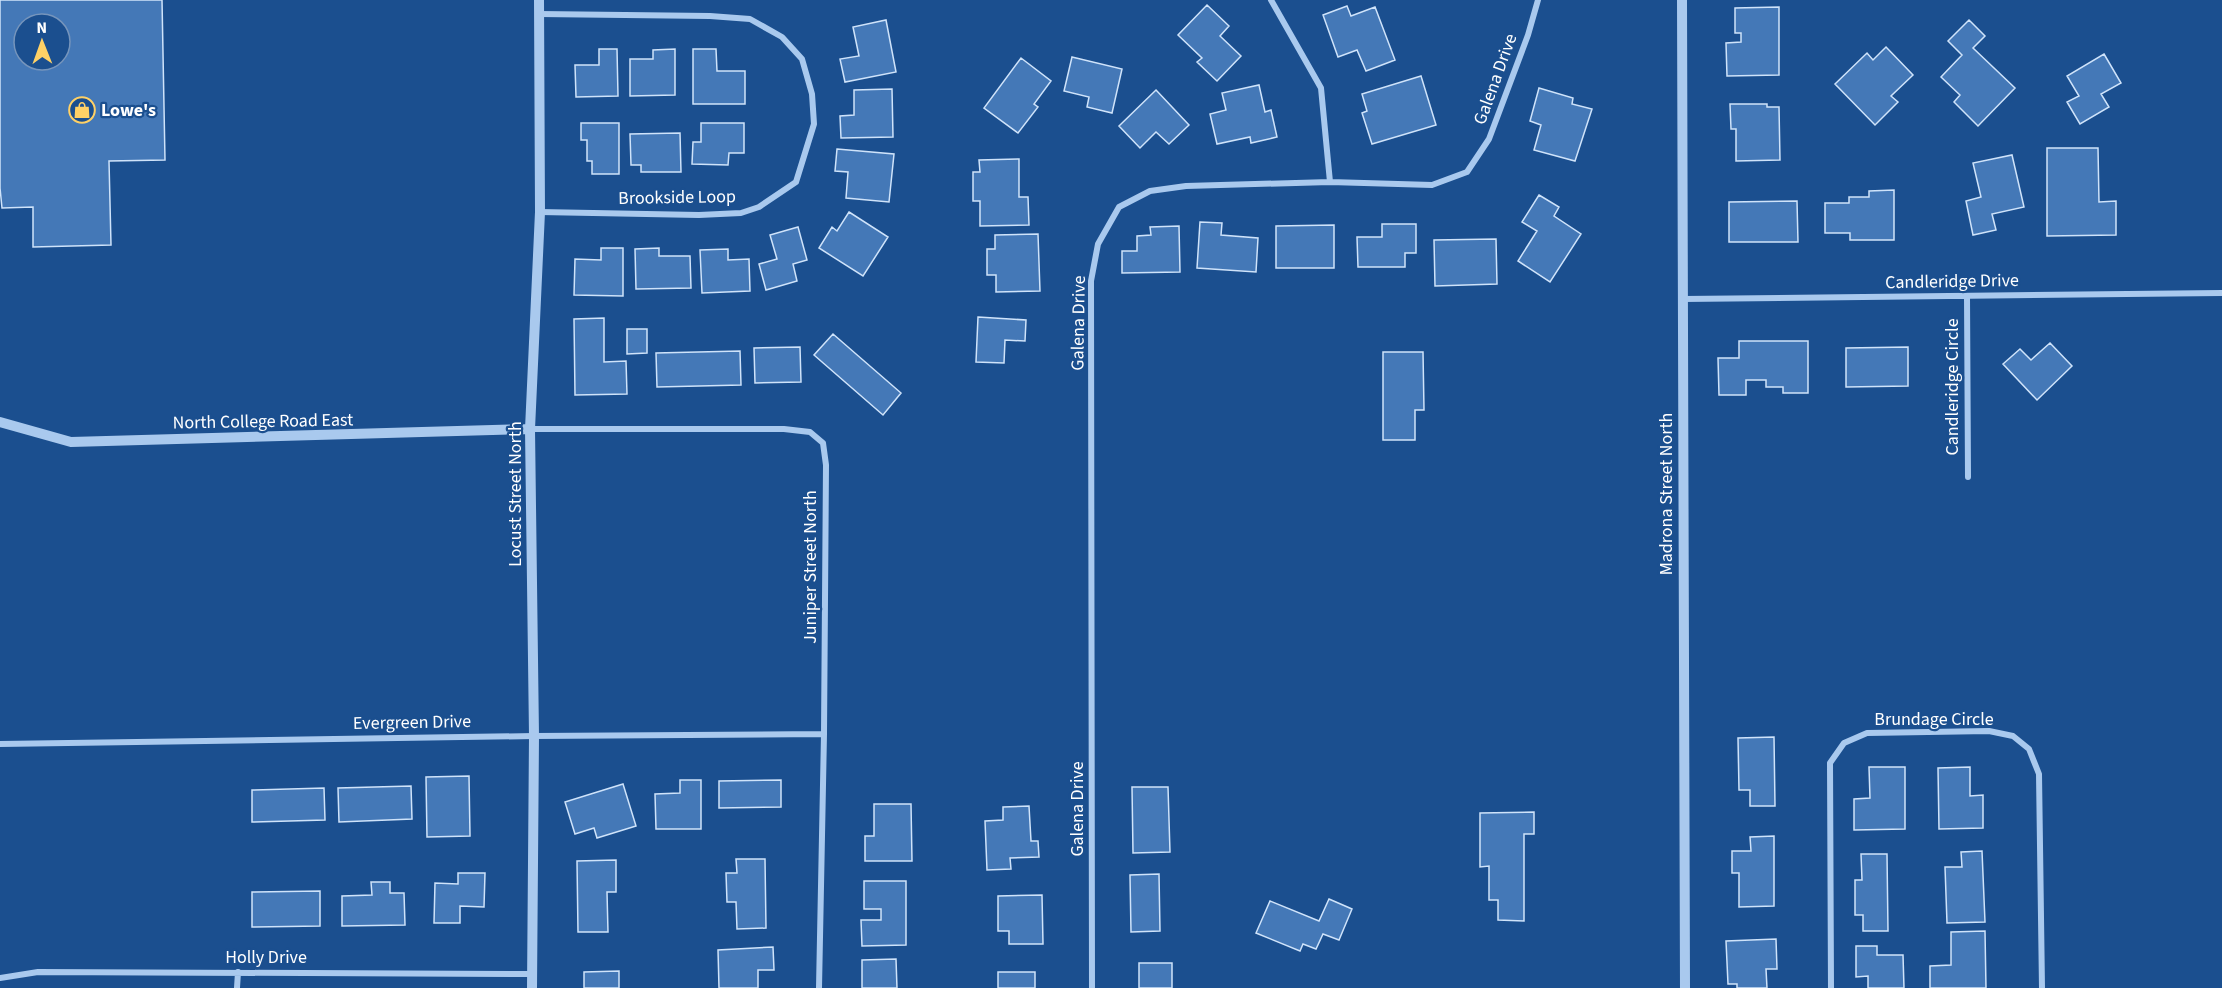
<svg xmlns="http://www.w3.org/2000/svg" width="2222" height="988" font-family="'Source Sans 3',sans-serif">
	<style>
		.building { fill: #4478b7; stroke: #cfe3fa; stroke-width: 1.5; fill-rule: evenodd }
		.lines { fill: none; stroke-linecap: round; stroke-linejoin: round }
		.minor { stroke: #a9c9ee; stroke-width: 6 }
		.tertiary { stroke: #a9c9ee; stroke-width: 10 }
		.labels { text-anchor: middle; stroke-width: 4.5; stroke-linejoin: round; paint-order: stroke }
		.street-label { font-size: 18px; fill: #fff; stroke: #1b4f8f }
		.poi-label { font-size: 18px; font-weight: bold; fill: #fff; stroke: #1b4f8f; text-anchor: start }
	</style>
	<rect width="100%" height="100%" fill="#1b4f8f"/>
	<path class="building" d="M0,0H162L165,160L109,161L111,245L33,247V207L2,208L0,188ZM24,24H60V60H24Z
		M1207,5L1229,26L1220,36L1241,56L1217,81L1197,62L1202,58L1178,35Z
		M1347,6L1351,16L1375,7L1395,60L1366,71L1357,50L1338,57L1323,15Z
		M1779,7V75L1727,76L1726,43L1741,42V33H1735V8Z
		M886,20L896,72L845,82L840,59L859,56L853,27Z
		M1969,20L1985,36L1973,48L2015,88L1978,126L1954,102L1960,95L1941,77L1962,55L1948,41Z
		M1886,47L1913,75L1891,96L1898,102L1875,125L1835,84L1867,53L1873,60Z
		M599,49H617L618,96L576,97L575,65H599Z
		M675,49V95L630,96V59H653V50Z
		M693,49H716L717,71H745V104H693Z
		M2104,54L2121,83L2101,94L2109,107L2080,124L2067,102L2079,96L2067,76Z
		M1072,57L1122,69L1112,113L1087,107L1089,97L1064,91Z
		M1021,58L1051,81L1034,104L1038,107L1018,133L984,108Z
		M1421,76L1436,125L1372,144L1362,113L1367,111L1362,94Z
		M1259,85L1265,112L1271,110L1277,137L1251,143L1250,137L1217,144L1210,114L1226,110L1222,93Z
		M1539,88L1573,98L1572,104L1592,109L1575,161L1534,150L1541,125L1530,121Z
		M892,89L893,137L841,138L840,116L854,115V90Z
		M1156,90L1189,125L1169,144L1156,132L1140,148L1119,126Z
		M1730,104H1767V107H1779L1780,160L1736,161V129H1731Z
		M581,123H619V174H592V161H587V140H581Z
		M701,123H744V153H729L728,165L692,164L693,142H701Z
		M680,133L681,172H641V165H631L630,134Z
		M2047,148H2098L2099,202L2116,201V235L2047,236Z
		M837,149L894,154L889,202L846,198L848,172L835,171Z
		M2012,155L2024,207L1992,214L1996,230L1973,235L1966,201L1981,197L1973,163Z
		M1019,159V197H1028L1029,225L980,226V201H973V172H980L979,160Z
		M1894,190V240H1850V233H1825V203H1849V197H1869V191Z
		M1539,195L1559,207L1554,216L1581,234L1550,282L1518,261L1537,231L1522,222Z
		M1797,201L1798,242H1729V202Z
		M849,212L888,237L863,276L819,248L832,227L837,231Z
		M1200,222L1222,223L1221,235L1258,238L1256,272L1197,268Z
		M1382,224H1416V253H1405V267H1358L1357,237H1382Z
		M1334,225V268H1276V226Z
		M1179,226L1180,272L1122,273V251H1137V236L1151,235L1150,227Z
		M798,227L807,260L793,264L797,281L766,290L759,264L777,259L770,235Z
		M1038,234L1040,291L996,292V275H987V249H995V235Z
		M1496,239L1497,284L1435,286L1434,240Z
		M601,248H623V296L574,295L575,259L601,260Z
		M659,248V256H690L691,288L636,289L635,249Z
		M728,249V260L749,259L750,291L702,293L700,250Z
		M978,317L1026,320L1025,341L1005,340L1004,363L976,362Z
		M604,318V362L626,361L627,394L575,395L574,319Z
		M627,329H647V353L627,354Z
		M833,334L901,393L883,415L814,355Z
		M1739,341H1808V393H1783V387H1766V380H1746V395H1719L1718,358H1739Z
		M2050,343L2072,366L2037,400L2003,364L2020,349L2031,360Z
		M800,347L801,382L755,383L754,348Z
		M1908,347V386L1846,387V348Z
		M740,351L741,385L657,387L656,353Z
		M1383,352H1423L1424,410H1415V440H1383Z
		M1774,737L1775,806H1750V790H1739L1738,738Z
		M1869,767H1905V829L1854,830V799L1870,798Z
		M1970,767V796L1983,795V828L1939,829L1938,768Z
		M469,776L470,836L427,837L426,777Z
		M680,780H701V829H656L655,794L680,793Z
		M781,780V807L719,808V781Z
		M623,784L636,826L597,838L594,828L575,834L565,802Z
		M411,786L412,819L339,822L338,788Z
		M1132,787H1168L1170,852L1133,853Z
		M324,788L325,820L252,822V790Z
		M874,804H911L912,861H865V836H874Z
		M1029,806L1031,841H1038L1039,857L1010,858L1011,869L987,870L985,821L1003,820V807Z
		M1534,812V834H1524V921L1498,920V900H1489V866L1480,867V813Z
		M1774,836V906L1739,907V873H1732V851H1751L1750,837Z
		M1982,851L1985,922L1947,923L1945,867H1962L1961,852Z
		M1861,854H1887L1888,931H1863V915H1855V880H1862Z
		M736,859H765L766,928L737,929L736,902H727L726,873H737Z
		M616,860V892H607L608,932H578L577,861Z
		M458,873H485L484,907L460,906V923H434L435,883L458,884Z
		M1159,874L1160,931L1131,932L1130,875Z
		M864,881H906V945L862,946L861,920H881V909H864Z
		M371,882H390V893H404L405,925L342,926V896L372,895Z
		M320,891V926L252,927V892Z
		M1042,895L1043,944H1009V931H998V896Z
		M1329,899L1352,909L1339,940L1323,934L1316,949L1303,944L1300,951L1256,933L1270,901L1319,921Z
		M1985,931L1986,988H1930V966L1951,965V932Z
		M1776,939L1777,969H1766L1767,988H1737V984H1728L1726,941Z
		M1856,946H1877V955H1903L1904,988H1868V976L1856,977Z
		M773,947L774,970H758V988H719L718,950Z
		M896,959L897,988H862V960Z
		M1139,963H1172V988H1139Z
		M619,971V988H584V972Z
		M998,972H1035V988H998Z"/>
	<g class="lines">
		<path class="minor" d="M1271,0L1321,88L1330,182
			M539,14L710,16L750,19L782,37L802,59L812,94L814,124L796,182L759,207L741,213L699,215L540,212
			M1967,296L1968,477
			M1683,299L2222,293
			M530,429H784L810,432L823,443L826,465L824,734L819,988
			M0,744L534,736L824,734
			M0,978L38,972L532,974
			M237,988L238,972
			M1092,988L1091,281L1098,244L1119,207L1150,191L1186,186L1330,182L1432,185L1467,172L1489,139L1528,35L1538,0
			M1831,988L1830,763L1844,743L1867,733L1989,731L2013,736L2029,749L2039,774L2042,988"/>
		<path class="tertiary" d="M1682,0L1685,988
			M0,422L71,442L530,429
			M532,988L534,736L530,429L540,212L539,0"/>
	</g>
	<defs>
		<g id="shop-ring" transform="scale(1.35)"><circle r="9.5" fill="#1b4f8f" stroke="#ffd166" stroke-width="1.5"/><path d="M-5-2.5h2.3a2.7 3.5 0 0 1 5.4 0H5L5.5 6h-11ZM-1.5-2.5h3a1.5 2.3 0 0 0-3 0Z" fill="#ffd166"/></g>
	</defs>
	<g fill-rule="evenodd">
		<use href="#shop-ring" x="82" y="110"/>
	</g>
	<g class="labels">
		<g class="street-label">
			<text transform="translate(1495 79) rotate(-70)" y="6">Galena Drive</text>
			<text transform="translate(677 197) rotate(-1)" y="6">Brookside Loop</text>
			<text transform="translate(1952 281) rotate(-1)" y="6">Candleridge Drive</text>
			<text transform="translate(1078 323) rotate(-89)" y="6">Galena Drive</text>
			<text transform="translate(1952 387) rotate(-90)" y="6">Candleridge Circle</text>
			<text transform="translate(263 421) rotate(-1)" y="6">North College Road East</text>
			<text transform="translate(515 494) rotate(-90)" y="6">Locust Street North</text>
			<text transform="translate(1666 494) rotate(-90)" y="6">Madrona Street North</text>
			<text transform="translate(810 567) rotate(-90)" y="6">Juniper Street North</text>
			<text x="1934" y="725">Brundage Circle</text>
			<text transform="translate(412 722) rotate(-1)" y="6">Evergreen Drive</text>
			<text transform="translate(1077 809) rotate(-90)" y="6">Galena Drive</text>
			<text x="266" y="963">Holly Drive</text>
		</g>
		<g class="poi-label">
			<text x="101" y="116">Lowe's</text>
		</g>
	</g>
	<g transform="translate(42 42) rotate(359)"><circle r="28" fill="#1b4f8f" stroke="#7695bc" stroke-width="1.5"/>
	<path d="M0-4.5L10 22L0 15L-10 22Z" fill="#ffd166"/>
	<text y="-9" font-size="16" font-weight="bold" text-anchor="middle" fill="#ffffff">N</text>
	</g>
</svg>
